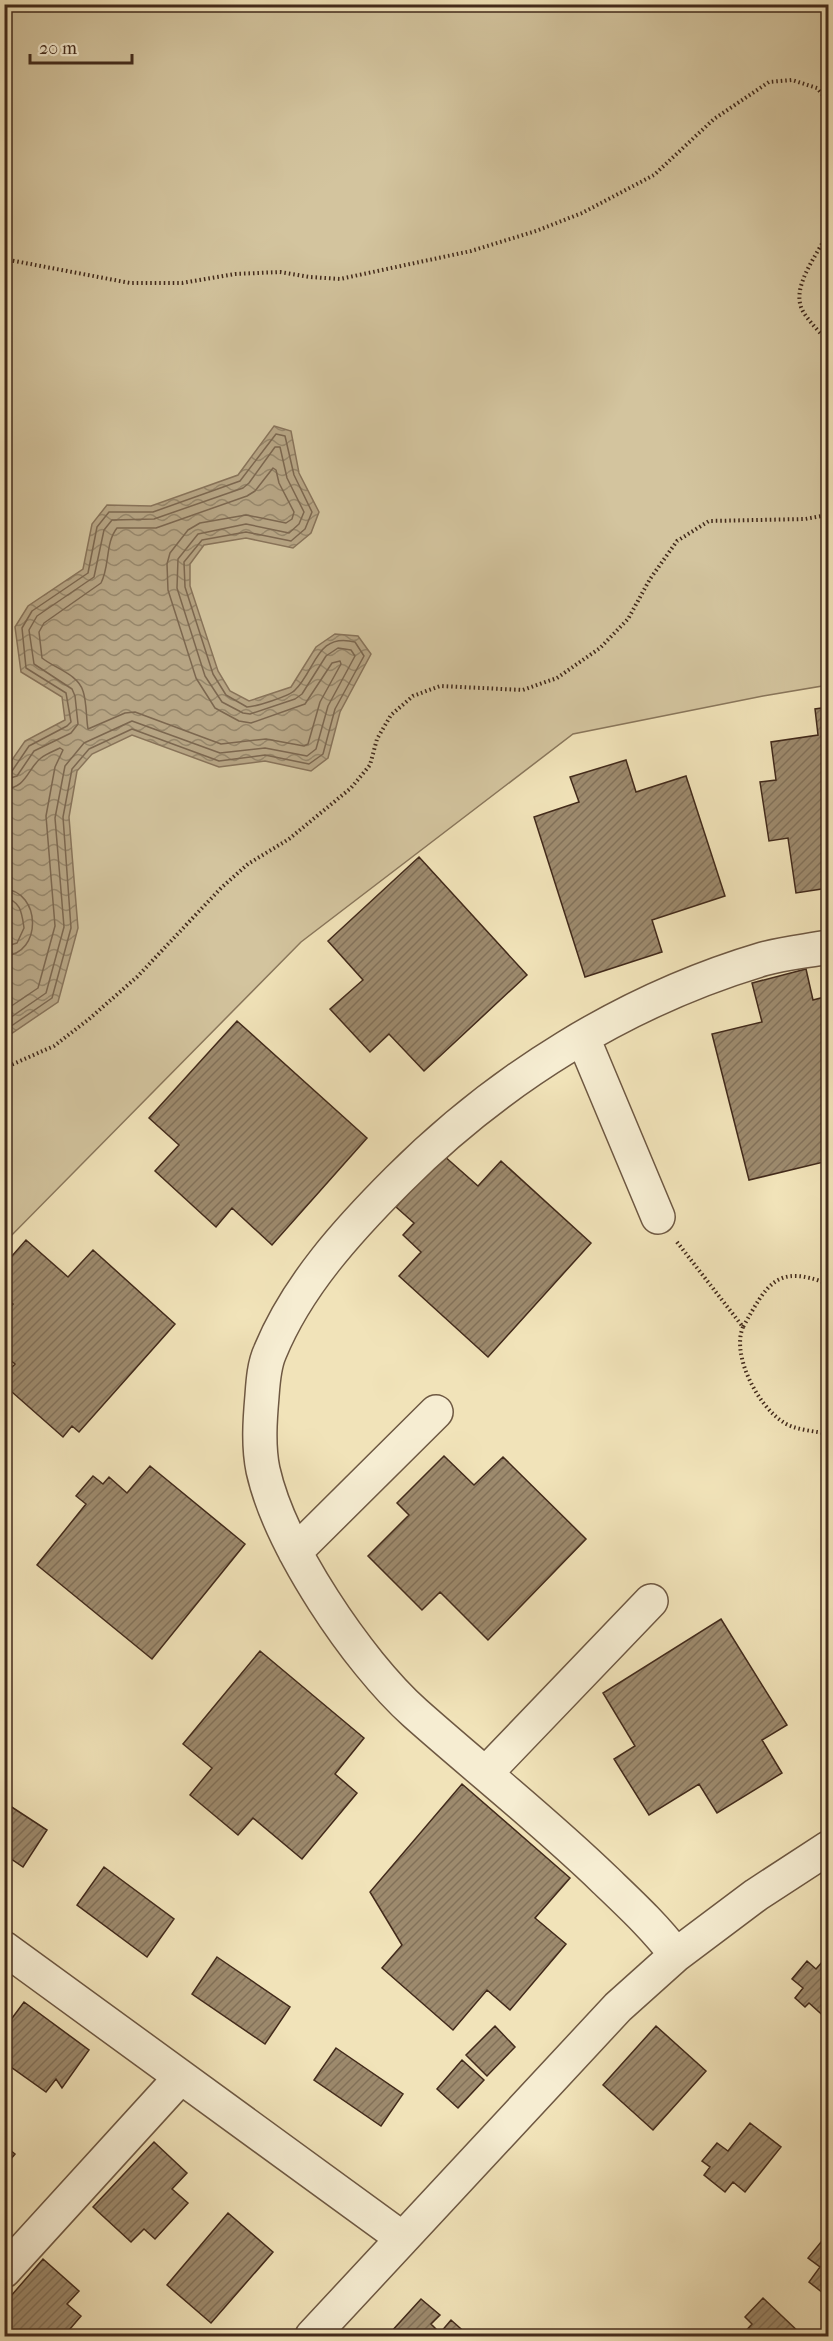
<svg xmlns="http://www.w3.org/2000/svg" width="833" height="2341" font-family="'IM FELL French Canon',serif">
	<style>
		.grass { fill: #d3c49e; stroke: #8a775c; stroke-width: 1.5 }
		.water { fill: url(#water-waves); stroke: #887359; stroke-width: 1.5 }
		.lines { fill: none; stroke-linecap: round; stroke-linejoin: round }
		.shore { stroke: #7c674f; stroke-width: 1.5 }
		.building { fill: url(#building-hatch); stroke: #422a1b; stroke-width: 1.5 }
		.minor-casing { stroke: #6e5842; stroke-width: 36 }
		.path { stroke: #422a1b; stroke-width: 4; stroke-dasharray: 1.5 3; stroke-linecap: butt }
		.minor { stroke: #f6edd2; stroke-width: 33 }
	</style>
	<defs>
		<pattern id="water-waves" width="16" height="10" patternUnits="userSpaceOnUse" patternTransform="scale(1.5)"><rect width="16" height="10" fill="#b6a483"/><path d="M0 5q4-4 8 0t8 0" fill="none" stroke="#96866a"/></pattern>
		<pattern id="building-hatch" width="6" height="6" patternUnits="userSpaceOnUse" patternTransform="scale(1.5)"><rect width="6" height="6" fill="#9d8a6d"/><path d="M-1 1l2-2M0 6l6-6M5 7l2-2" fill="none" stroke="#827159"/></pattern>
	</defs>
	<rect width="100%" height="100%" fill="#f1e3b9"/>
	<filter id="stains"><feTurbulence type="fractalNoise" baseFrequency=".00333" numOctaves="4"/><feColorMatrix values="0 0 0 0 .2 0 0 0 0 .09 0 0 0 0 .02 0 0 0 .5 -.17"/></filter>
	<radialGradient id="worn" r=".72"><stop offset=".6" stop-color="#630" stop-opacity="0"/><stop offset="1" stop-color="#630" stop-opacity=".3"/></radialGradient>
	<path class="grass" d="M5,5H828V685L763,696L573,734L301,942L5,1242Z"/>
	<path class="water" d="M274,426L291,431L299,473L319,512L311,533L293,548L246,538L204,545L190,564V586L218,671L230,691L249,701L291,687L316,647L335,634L358,636L371,654L340,712L328,758L311,771L265,761L219,767L132,735L92,754L77,771L69,817L78,928L58,1002L5,1038V936L11,928L4,902L5,770L25,741L65,720L62,697L21,672L15,627L28,606L83,569L92,524L107,505L151,506L238,475Z"/>
	<g class="lines">
		<path class="shore" d="M273,468L276,470L279,483L294,512L292,519L286,523L246,515L200,523L188,530L170,553L167,564L168,590L196,678L215,708L239,721L251,723L305,704L332,663L340,661L341,664L320,702L308,744L304,746L266,739L221,744L135,712L125,713L88,729C86,718 87,703 83,691C78,674 54,668 42,658L39,632L44,623L101,583C110,566 105,543 117,528H156L247,496L255,491Z
			M4,773L12,771L29,746L67,726L71,722L66,693L26,668L22,628L32,611L88,573L97,527L109,512H153L240,481L276,434L285,436L294,475L312,512L305,529L291,541L246,532L202,540L184,562L185,587L213,674L226,695L247,707C255,707 290,696 295,690C316,670 316,632 355,642L364,656L335,709L323,754L309,764L265,755L219,761L132,729L89,749L72,769L63,817L71,928L52,998L4,1031
			M4,780L17,776L34,751L71,733L78,724L75,696L72,689L34,664L29,630L37,616L94,577L104,530L112,520L154,519L243,488L249,483L275,447H280L287,478L304,512L299,524L289,533L246,524L198,534L178,559L177,588L205,676L222,702L243,713L250,714L295,699L302,694L326,656L338,648L351,650L355,656L328,706L316,749L307,756L265,748L220,753L132,721L84,743L65,766L55,818L64,927L46,993L4,1022
			M4,789C27,788 27,769 41,758C46,754 54,751 60,748L63,750L55,767L46,816L55,926L38,988L4,1011
			M4,889C41,891 43,954 4,956
			M4,898C21,900 22,914 24,928L17,943L4,947"/>
	</g>
	<path class="building" d="M828,707V888L796,893L788,838L769,841L760,782L776,780L771,742L818,735L815,709Z
		M626,760L636,792L686,776L725,896L652,920L662,952L585,977L534,817L579,802L570,777Z
		M419,857L527,975L424,1071L389,1034L370,1052L330,1009L363,980L328,941Z
		M806,969L813,1000L828,996V1161L749,1180L712,1034L762,1022L752,983Z
		M237,1021L367,1138L272,1245L232,1208L216,1227L155,1171L179,1145L149,1118Z
		M443,1155L478,1186L501,1161L591,1243L488,1357L399,1276L421,1252L403,1235L414,1223L396,1207Z
		M26,1240L68,1277L93,1250L175,1324L79,1432L72,1426L63,1437L4,1385V1375L15,1364L4,1355V1314L13,1304L4,1296V1265Z
		M444,1456L474,1485L503,1457L586,1539L488,1640L440,1592L422,1610L368,1556L409,1515L397,1503Z
		M150,1466L245,1544L152,1659L37,1565L86,1504L76,1496L93,1476L103,1484L109,1477L127,1493Z
		M721,1619L787,1725L762,1740L782,1773L717,1813L699,1784L649,1815L614,1759L635,1746L603,1693Z
		M260,1651L364,1738L335,1774L357,1793L302,1859L253,1818L238,1835L190,1795L212,1768L183,1744Z
		M462,1784L570,1878L535,1918L566,1944L510,2010L487,1990L453,2030L382,1968L402,1945L370,1892Z
		M4,1802L47,1830L23,1867L4,1854Z
		M104,1867L174,1919L147,1957L77,1905Z
		M217,1957L290,2007L265,2044L192,1994Z
		M807,1961L816,1969L823,1961L828,1965V2020L809,2003L805,2007L795,1998L803,1988L792,1979Z
		M24,2002L89,2050L62,2088L56,2079L46,2092L4,2062V2057L11,2048L4,2044V2029Z
		M495,2026L515,2047L487,2076L466,2055Z
		M656,2026L706,2071L653,2130L603,2085Z
		M336,2048L403,2094L381,2126L314,2080Z
		M462,2060L484,2080L458,2108L437,2089Z
		M750,2123L781,2147L745,2192L733,2182L725,2192L704,2175L710,2167L702,2161L717,2143L728,2151Z
		M154,2142L187,2173L172,2189L188,2203L155,2239L144,2229L131,2242L93,2207Z
		M4,2145L15,2154L4,2167Z
		M228,2213L273,2252L211,2323L167,2285Z
		M821,2242L828,2248V2297L809,2282L820,2267L808,2258Z
		M43,2259L79,2291L67,2304L81,2316L64,2336H4V2304Z
		M763,2298L803,2336H748L744,2333L752,2324L745,2317Z
		M421,2299L440,2315L431,2324L440,2333L451,2320L469,2336H396L391,2332Z"/>
	<g class="lines">
		<g class="minor-casing">
			<path id="minor" d="M583,1038L658,1217
				M295,1552L436,1412
				M486,1773L651,1601
				M4,1948L402,2238
				M676,1955C655,1927 630,1904 605,1880C544,1821 478,1769 415,1713C357,1661 280,1546 263,1470C258,1446 260,1419 262,1396C263,1382 264,1365 270,1352C297,1286 348,1230 398,1180C499,1079 625,1000 763,959C784,953 807,951 828,947
				M4,2271L180,2078
				M312,2336L618,2007L676,1955L756,1895L828,1848"/>
		</g>
		<path class="path" d="M828,232C818,255 788,289 804,313C811,324 821,333 828,342
			M4,259L130,283H182L235,274L280,272L310,277L340,279L471,251L536,231L582,213L654,175L714,119L769,82L792,80L817,88L828,101
			M4,1068L54,1046L89,1019L137,977L221,888L248,864L289,839L351,788L370,765L377,739L391,715L413,696L440,686L523,690L557,678L600,648L628,619L650,579L677,541L709,521L805,519L828,515
			M677,1242L743,1327C767,1285 776,1263 828,1284
			M743,1327C731,1355 758,1406 783,1422C794,1430 815,1431 828,1434"/>
		<use href="#minor" class="minor"/>
	</g>
	<rect width="833" height="2341" fill="none" stroke="#f1e3b9" stroke-width="24"/>
	<rect x="6" y="6" width="821" height="2329" fill="none" stroke="#422a1b" stroke-width="3"/>
	<rect x="12" y="12" width="809" height="2317" fill="none" stroke="#422a1b" stroke-width="1.5"/>
	<path d="M30 54v9h102v-9" fill="none" stroke="#422a1b" stroke-width="3"/>
	<text x="39" y="54" font-size="18" fill="#422a1b" stroke="#f6edd2" stroke-width="4.5" paint-order="stroke">20 m</text>
	<rect width="100%" height="100%" filter="url(#stains)"/>
	<rect width="100%" height="100%" fill="url(#worn)"/>
</svg>
